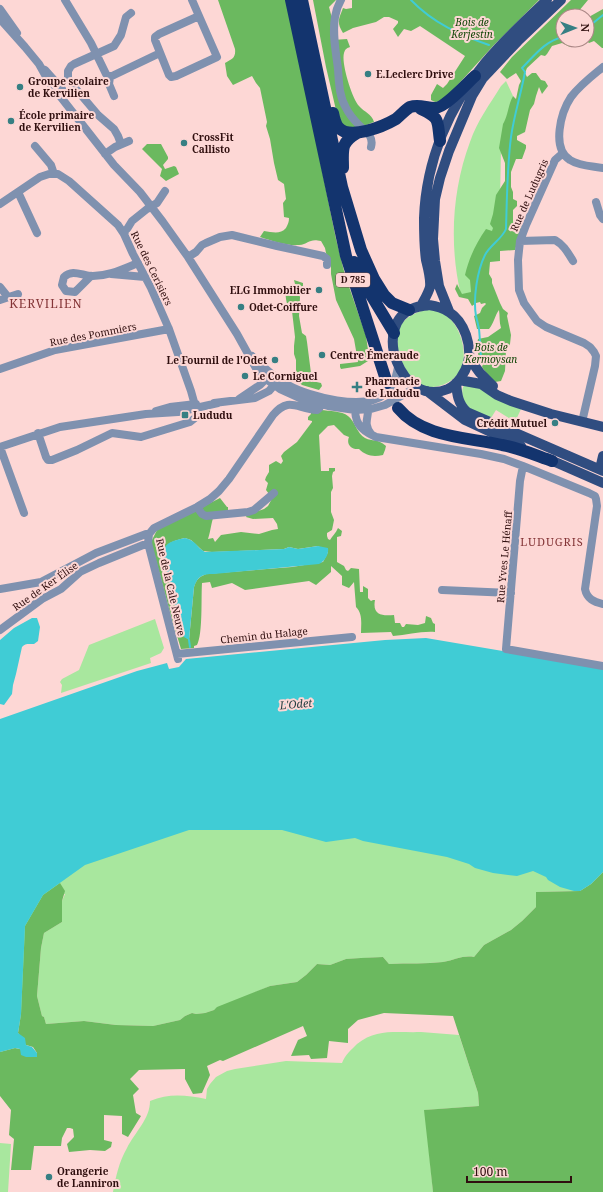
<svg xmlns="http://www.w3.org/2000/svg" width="603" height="1192" font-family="'Noto Serif',serif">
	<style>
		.green { fill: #a8e79e }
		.forest { fill: #6bb95f; fill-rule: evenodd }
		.water { fill: #40ccd5 }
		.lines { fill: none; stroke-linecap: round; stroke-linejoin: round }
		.stream { stroke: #40ccd5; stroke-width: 2 }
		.minor { stroke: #7f91af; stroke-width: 8 }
		.major { stroke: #304d80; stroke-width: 10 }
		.highway { stroke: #13346e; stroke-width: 12 }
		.poi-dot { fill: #367f83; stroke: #fdd7d5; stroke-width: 1.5 }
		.labels { text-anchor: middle; stroke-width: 4; stroke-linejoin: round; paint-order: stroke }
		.shield { fill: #fdd7d5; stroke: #6e4b4a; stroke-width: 1 }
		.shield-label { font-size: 9px; font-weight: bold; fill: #300f0f }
		.park-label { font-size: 10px; font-style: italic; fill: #124708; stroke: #fdd7d5 }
		.poi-label { font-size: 10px; font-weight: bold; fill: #300f0f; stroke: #fdd7d5; text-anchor: start }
		.street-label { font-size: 10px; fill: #300f0f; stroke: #fdd7d5 }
		.neighbourhood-label { font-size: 11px; letter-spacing: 1px; fill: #843537; stroke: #fdd7d5 }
		.water-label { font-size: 11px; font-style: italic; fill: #223f41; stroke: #fdd7d5 }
		.quarter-label { font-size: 12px; letter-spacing: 1px; fill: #843537; stroke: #fdd7d5 }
	</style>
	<rect width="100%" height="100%" fill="#fdd7d5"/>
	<path class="green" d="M506,81L513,96L501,149L500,200L497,221L473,299L461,295C449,246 452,190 470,142C477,121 490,104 501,86Z
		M426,310C431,310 436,310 441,312C459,320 470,353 460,371C451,386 426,394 413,379C402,368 393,343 399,328C404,318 415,312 426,310Z
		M469,383L521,409L515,422L496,410L491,418C484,415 475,413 470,409C463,403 460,392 464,385Z
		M155,619L164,648L161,653L150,658L151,663L61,693L62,685L60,682L62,679L79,670L89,645Z
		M94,778L603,872L591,884L580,891L536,892V907L522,921L511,930L484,945L474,957C463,955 455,960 443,962C426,964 407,963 389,964L383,957L346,959L330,965L317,964L306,975L297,982L270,986L214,1010L205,1013L196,1014L192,1013L185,1016L180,1020L153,1026L116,1025L84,1021L46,1024L44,1017L42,1016L37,996L41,948L44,933L62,922V901L65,894L43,896L15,1048L0,1052V804Z
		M421,1032L459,1035L478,1093L479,1106L425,1110L433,1192H113C116,1176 119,1162 127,1148C135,1132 150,1119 150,1101C169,1093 186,1095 206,1099L207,1089L210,1084L216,1077L227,1071L235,1069L286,1061L342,1063C345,1055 351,1050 357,1044C377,1028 397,1033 421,1032Z
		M0,1143L11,1144L8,1192H0Z"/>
	<path class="forest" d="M218,0H286L314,131L336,239L345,275L366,336L368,350V361L360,366L341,369L340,367V364L358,362L354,339L336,300L331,274V267L326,253L325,248L321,241C309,238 309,244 299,245C286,246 273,241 260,237L264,231C272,232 280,235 286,228C288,224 289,222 289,218L284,217L283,203L286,199L284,184L278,180L274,163L270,139L266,126L267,122L260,88L256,83L252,76L233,85L227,76L225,63C232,59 236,58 235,49Z
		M313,0H336L329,7L332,18L333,40L347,39L350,47C347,48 345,49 344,53C341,63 352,98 359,106C364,112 372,114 374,122C360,127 352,132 339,123L326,67Z
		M352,0H539L493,46L443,101L435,102L431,100V95L437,84L443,88L447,84L465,56L420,26L411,31L404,29L398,37L393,29L398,23V21L389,17H384L376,22L353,28L343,33C336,22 339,19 343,8L346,9L352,8Z
		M571,0H588L578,12L579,16H563V40H579L578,43L570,47L562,43L552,46L547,54L545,56L541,55L527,68L525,73L527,77L532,73H536L541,80L545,81L548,86L542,94L539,87L536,96L534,104L530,110L525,132L517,136V140L526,145V148L522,159H516L511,172V187L513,192V199L517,201V206L513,210V222L518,221L523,217L524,221L515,250L500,251V261L490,262L489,274L492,279V283L500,303L503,309L508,313L507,316L511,335L510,344L506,350L505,371L501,381L495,382L490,378L482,367L483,364L479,361L477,344L478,339L488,337L501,328C499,322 500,316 499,310C495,315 494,323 489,329H477L474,316L480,313L482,308L486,304L485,303L481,304L480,302L476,303L472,306L468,299L459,297L455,289L457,284L462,294L471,292L470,280L465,275C469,258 476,243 486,229L492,231L493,228L490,224L493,214L496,195L505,181V163L499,148L503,124C508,116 508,105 513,96L516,99L519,85L521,81L516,73L507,79L500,72L512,57Z
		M603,9V48H602L594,41L589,43L586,40H587V18Z
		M147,144H161L168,157V159L163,165L165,169L174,166L176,167L179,174L166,181L160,176L162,169L142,149Z
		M294,280L303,283V286L297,290L300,297L299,316L302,333L306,336L307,342L312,381L321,383L322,386L319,390L302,385L299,382L296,374V360L294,354V346L295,337L292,311L289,312C287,301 280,288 295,284Z
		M321,410C329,411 342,411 348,416C355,421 357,434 365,438C373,442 377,438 386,446L385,450L383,455C373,457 366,456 359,449C351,450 346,444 349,437L344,435L334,425L328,426L319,435L321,471H329V468H335V471L333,472L332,476L333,488L331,492V512L334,520L332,530L327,533V536L328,539L330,540C332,536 336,533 338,528L342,531L341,536L337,537V562L344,566L346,570L348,571L351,568L359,569L360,592H363V586L368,589V598L371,601L373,600H375C372,616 383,616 394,615L395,623H400L402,627H404L406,624L418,625L425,623L426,616L431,618L433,623L435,624V632C421,631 407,635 393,636L391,632L361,633C361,624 363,614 356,607L354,582L349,588L342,585V576L331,566V572L316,585L309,581L245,590L232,583L212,588L210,582L202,583C201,597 203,634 197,645L194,646V648L181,649L171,616L151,542L157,530L220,498L227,507H228V511L215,513C211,522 211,530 208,539L213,538L215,542L221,535L241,532L259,534L272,530L278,529L277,524L273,518L253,519L246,517L247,515L264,509L268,506L274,495L269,494L266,490L268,483L265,480L266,477L269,472V465L276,461L281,464L283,461L281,456L284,452L297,442L312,422V421L308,420V417L311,414V412ZM185,538L191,540L203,551L212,552L284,549L289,547L298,549L318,546L328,552L323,562L292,567L206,574C199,577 196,580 194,587L189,640L182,633L163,557C163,543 173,541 185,538Z
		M603,872V1192H433L424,1110L479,1106L478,1093L453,1016L384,1013L358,1020L348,1029V1043L329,1041L327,1058L311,1059L309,1055L291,1056L298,1040L307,1036L303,1026L223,1061L220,1060L207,1066L210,1075L202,1093L193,1094L185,1079V1069L139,1070L130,1079L139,1089L133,1095L136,1113L141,1116L128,1137L122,1134V1116L104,1115V1140L112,1142L111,1147L105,1151L90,1150L69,1152L67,1144L74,1137L73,1129L70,1128H67L62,1138L61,1146H34L31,1170H11L14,1139L9,1135L11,1110L0,1096V1052L15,1048L37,1053L33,1047L26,1045L18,1033L21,1014L25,926L43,895L60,883L65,891L62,901V922L44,933L41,948L37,996L42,1016L44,1017L46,1024L84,1021L116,1025L153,1026L180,1020L185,1016L192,1013L196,1014L205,1013L214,1010L217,1007L270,986L297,982L306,975L317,964L330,965L346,959L361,958L383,957L389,964C407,963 427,964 443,962C455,960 463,955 474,957L484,945L511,930L522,921L536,907V892L580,891L591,884Z"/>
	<path class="water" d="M185,538C197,541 196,547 205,552L284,549L289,547L298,549L318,546L328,548C329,554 325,561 319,564L214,574C202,574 198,576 194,587L189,640L184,637L182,633L163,557C163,542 172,541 185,538Z
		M32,618H37L40,627L38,641L34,644C29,644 25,643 22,647L16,674L13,685L12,694L4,705L0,704V640L14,628Z
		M426,638L603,668V872L591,884L580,891H574L560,887L548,880L546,877L533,871L517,876L493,873L475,868L469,864L447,857L363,841L355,838L326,842L282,830H189L85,865L43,895L25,926L21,1014L18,1033L25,1038L26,1045L32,1047L37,1053V1057H26L21,1055L20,1049L15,1048L0,1052V719L137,671L167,663L169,669L179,667L186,659L385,640Z"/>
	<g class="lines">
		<path class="stream" d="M411,0C433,23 460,35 489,45
			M587,28L603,15
			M481,356C480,347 480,338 479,329C478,324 477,320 476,316C473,299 477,271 485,255C490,245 502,239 506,229C507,198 507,168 511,137C514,115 521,94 525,72L522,68C535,55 545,41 563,37
			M189,640L190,647"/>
		<path class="minor" d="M65,0L91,43L106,74L108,76H112L160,53
			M192,0L199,16
			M341,0C338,5 336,11 335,17C332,34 336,52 338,69C339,82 339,96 346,108C349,114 354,120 359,125C366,132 374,136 371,147
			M0,9L17,33
			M199,16L217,57L176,76L171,77L169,75L155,40V37L159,34Z
			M0,19L25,47L39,64L49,82L114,165L140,192L163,222L188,257L237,334L257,370L266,379L280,389L302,399L328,406L355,410L371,409L385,405L417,387
			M603,67C592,76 580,85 571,97C561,112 551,148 570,160C579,166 592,166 603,168
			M45,70L62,89
			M110,77L109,84L114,96
			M121,144L118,136L114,129L98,115L70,82L68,78V71L71,66L74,64L114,46L121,35L126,17L131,13
			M35,146L51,165L54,174
			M563,153L555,160L526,225L520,241L518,260L519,290L524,303L537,321L546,327L584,343L590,347L594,352L596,356L595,366L582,422
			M105,154L115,147L129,141
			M18,192L37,233
			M596,202L600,215L603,219
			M0,204L40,177L49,174H58L69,181L118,225L124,234L133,254L151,288L169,329L191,391L196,409L197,414L195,418L190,422L141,437L112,433L77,450L52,460H48L46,457L38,433
			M124,234L132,221L147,209L157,203L165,191
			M520,241L555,240C564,245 568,253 573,261
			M188,257L196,252L202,245L206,243L220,237L232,235L277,246L323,256L327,259V265
			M111,274L145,277
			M91,276L75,292L66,291L62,285L64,277C72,269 81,275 90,276C107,277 123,269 138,263
			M0,287L8,297
			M0,300L18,294
			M252,356C263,367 275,378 288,385C309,397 365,411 385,394C394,387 396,377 398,367
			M0,369L55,350L169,329
			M239,399L260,385L268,377
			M355,402C354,421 358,429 376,437L481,454L504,459L523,466L589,493L595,496L596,499L597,506L585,589C587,599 594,602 603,604
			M214,403L255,398L269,391L276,383
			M368,404C370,417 362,422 371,434
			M156,411L170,407L196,404
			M523,466L520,481L506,649L603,666
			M197,507L202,514L206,516L248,512L254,510L274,493
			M24,513L0,447L60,427L146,414L178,412L218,403
			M0,589L41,582L96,553L146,534H149
			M442,590L511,593
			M0,630L42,599L61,589L80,572L99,563L148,543
			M177,654L352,637
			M178,659L148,543L149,534L154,528L197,507L210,499L219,491L229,479L273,415C289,396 297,409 317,410C322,407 321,402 320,397"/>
		<path class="major" d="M429,305C436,306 443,308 449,312C465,322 472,346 468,363C465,373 458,384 448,389C401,409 370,324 414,308C419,306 424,306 429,305Z
			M421,306C424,300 428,294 430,287C431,279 428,268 426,260C424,246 424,232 424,218C426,161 449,106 485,63C504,40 526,20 547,0
			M449,311L439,286L435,261L433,239L435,199L440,178L449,151L472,96L483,78L518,41L561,0
			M469,358L480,373L493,386
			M459,380L481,384L497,395L511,401L551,414L603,427
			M456,383C457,394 458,404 467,412L603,471
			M427,391L465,420L521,446
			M546,458L603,483
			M600,469L603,456"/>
		<path class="highway" d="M291,0L346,256L387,383
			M302,0L342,187L361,250L374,279L384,295L392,303L409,310
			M421,109C441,118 437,121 440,141
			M333,113C334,118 335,123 338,127C349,141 384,126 396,119C401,115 405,110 410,107C419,104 426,108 435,108C445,108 467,83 475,76
			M343,168C343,150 340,143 357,133
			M354,262L368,290L394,333
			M398,408C423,438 467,437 502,445C519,448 535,455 552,461"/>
	</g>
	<g class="poi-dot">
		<circle cx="368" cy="74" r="4"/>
		<circle cx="20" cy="87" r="4"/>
		<circle cx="11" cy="121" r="4"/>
		<circle cx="184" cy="143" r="4"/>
		<circle cx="319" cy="290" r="4"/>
		<circle cx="241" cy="307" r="4"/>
		<circle cx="322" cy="355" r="4"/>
		<circle cx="275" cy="360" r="4"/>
		<circle cx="245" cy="376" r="4"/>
		<path d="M355 381h4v4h4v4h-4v4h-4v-4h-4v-4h4z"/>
		<rect x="181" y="411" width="8" height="8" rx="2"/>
		<circle cx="555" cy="423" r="4"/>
		<circle cx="49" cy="1177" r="4"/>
	</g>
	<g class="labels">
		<rect class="shield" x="336" y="273" width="34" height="14" rx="3"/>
		<g class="shield-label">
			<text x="353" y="283">D 785</text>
		</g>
		<g class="park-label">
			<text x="472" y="26">Bois de<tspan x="472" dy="12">Kerjestin</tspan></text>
			<text x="491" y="351">Bois de<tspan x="491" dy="12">Kermoysan</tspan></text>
		</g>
		<g class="poi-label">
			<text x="376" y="78">E.Leclerc Drive</text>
			<text x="28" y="85">Groupe scolaire<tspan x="28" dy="12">de Kervilien</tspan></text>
			<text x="19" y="119">École primaire<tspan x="19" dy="12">de Kervilien</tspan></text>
			<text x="192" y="141">CrossFit<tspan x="192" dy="12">Callisto</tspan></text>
			<text x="311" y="294" text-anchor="end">ELG Immobilier</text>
			<text x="249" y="311">Odet-Coiffure</text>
			<text x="330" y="359">Centre Émeraude</text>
			<text x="267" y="364" text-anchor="end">Le Fournil de l'Odet</text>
			<text x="253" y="380">Le Corniguel</text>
			<text x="365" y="385">Pharmacie<tspan x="365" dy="12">de Lududu</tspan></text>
			<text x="193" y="419">Lududu</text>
			<text x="547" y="427" text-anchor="end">Crédit Mutuel</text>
			<text x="57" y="1175">Orangerie<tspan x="57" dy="12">de Lanniron</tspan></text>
		</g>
		<g class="street-label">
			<text transform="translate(529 195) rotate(-66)" y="4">Rue de Ludugris</text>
			<text transform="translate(152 268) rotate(64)" y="4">Rue des Cerisiers</text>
			<text transform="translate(93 334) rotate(-11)" y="4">Rue des Pommiers</text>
			<text transform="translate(504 557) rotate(-85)" y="4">Rue Yves Le Hénaff</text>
			<text transform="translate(45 586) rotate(-35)" y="4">Rue de Ker Élise</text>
			<text transform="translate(171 587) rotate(77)" y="4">Rue de la Cale Neuve</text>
			<text transform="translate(264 635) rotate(-6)" y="4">Chemin du Halage</text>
		</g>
		<g class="neighbourhood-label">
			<text x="552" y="546">LUDUGRIS</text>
		</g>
		<g class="water-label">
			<text transform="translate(296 704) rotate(-5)" y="4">L'Odet</text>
		</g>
		<g class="quarter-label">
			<text x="46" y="308">KERVILIEN</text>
		</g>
	</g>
	<g transform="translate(575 28) rotate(89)"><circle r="19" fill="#fdd7d5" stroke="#ab8786"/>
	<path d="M0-3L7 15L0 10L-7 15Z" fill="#367f83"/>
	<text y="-6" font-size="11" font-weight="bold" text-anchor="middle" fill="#300f0f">N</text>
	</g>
	<path d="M467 1176v6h104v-6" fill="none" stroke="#300f0f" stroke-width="2"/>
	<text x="473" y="1176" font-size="12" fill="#300f0f" stroke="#fdd7d5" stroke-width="3" paint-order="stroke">100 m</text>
</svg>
